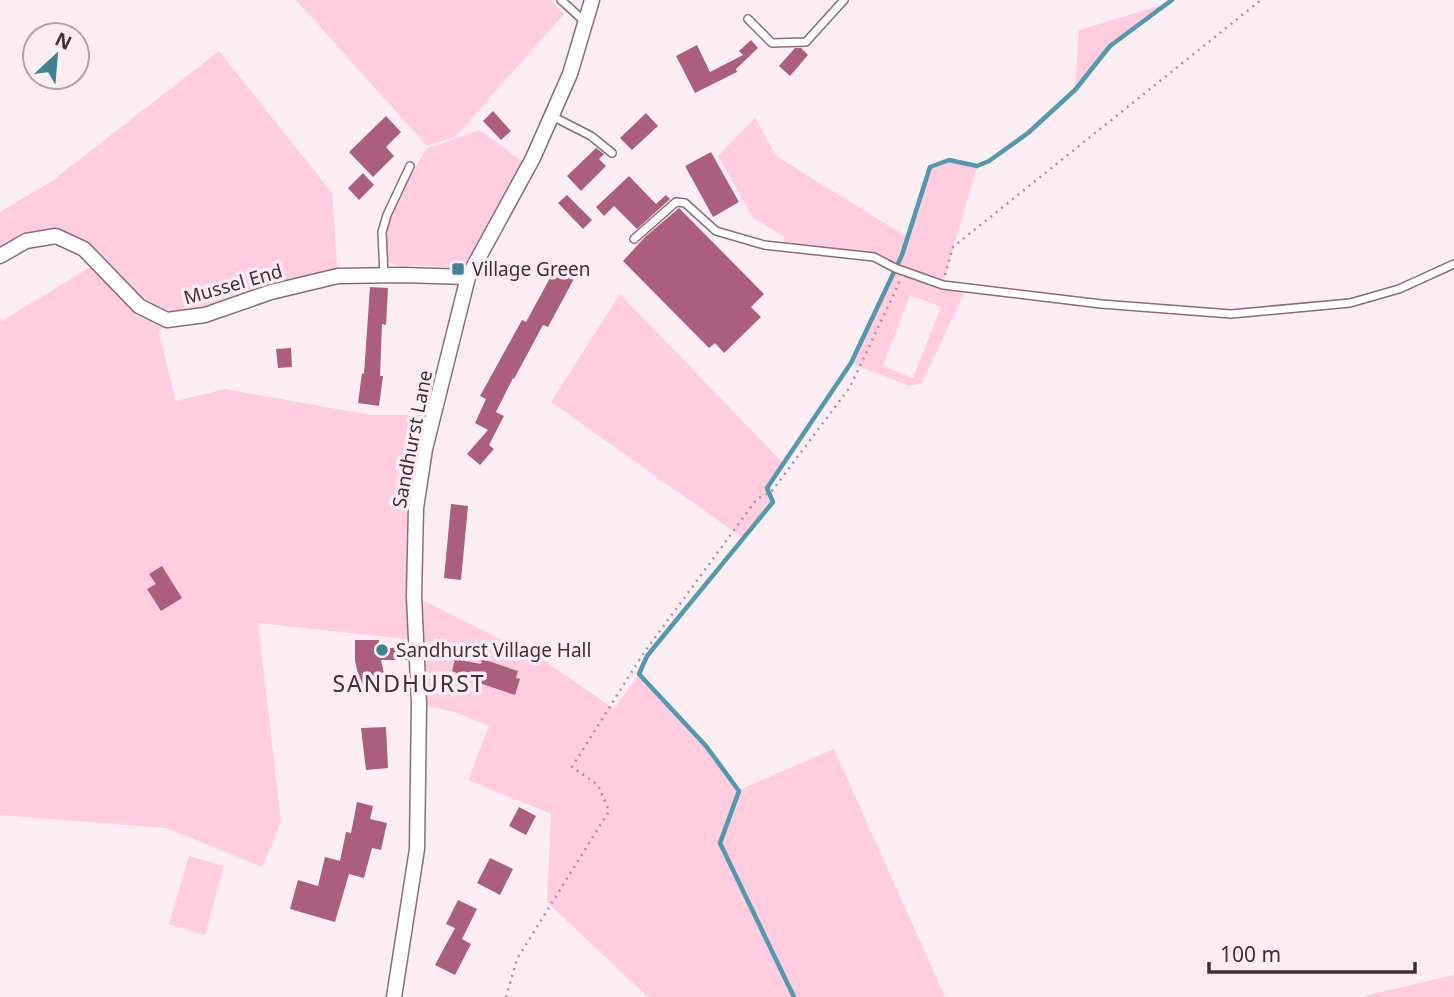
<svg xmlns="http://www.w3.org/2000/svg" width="1454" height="997" font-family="'Noto Sans',sans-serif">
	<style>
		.green { fill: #ffcdde; fill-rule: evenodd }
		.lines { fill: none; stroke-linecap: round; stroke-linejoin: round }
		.stream { stroke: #5299af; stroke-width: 4.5 }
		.building { fill: #ac5e7d }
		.lane-casing { stroke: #8b6c77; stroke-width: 10 }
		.street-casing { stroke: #8b6c77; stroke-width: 17 }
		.path { stroke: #a4969b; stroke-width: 2.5; stroke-dasharray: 2 5; stroke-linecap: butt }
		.lane { stroke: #fff; stroke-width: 7 }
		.street { stroke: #fff; stroke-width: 14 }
		.poi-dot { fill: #418395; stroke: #fcedf2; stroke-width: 2.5 }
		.labels { text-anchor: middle; stroke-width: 7; stroke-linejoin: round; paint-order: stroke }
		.poi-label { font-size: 19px; fill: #3e3136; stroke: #fcedf2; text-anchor: start }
		.street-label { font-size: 19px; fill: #3e3136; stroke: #fcedf2 }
		.quarter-label { font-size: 23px; letter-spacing: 2px; fill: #3e3136; stroke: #fcedf2 }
	</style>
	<rect width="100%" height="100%" fill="#fcedf2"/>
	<path class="green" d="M296,0H551L564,14L455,137L427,146Z
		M1166,4L1110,46L1075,90L1079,30Z
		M219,51L332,193L338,276L167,320L159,333L176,401L225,389L371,415H433L414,596L548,663L614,709L639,674L706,746L739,790L834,749L945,997H648L547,902L551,814L468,780L489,726L454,712L419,704L415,640L258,623L281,822L262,867L166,828L0,815V322L97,263L56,236L0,256V212L52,181Z
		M755,118L776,156L907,237L930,167L949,160L977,166L943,284L967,287L922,383L909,386L851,363L895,268L874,257L784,247V236L753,218L718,156ZM910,295L941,307L913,378L883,366Z
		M480,130L523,162L468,262L452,267L394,265L388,261C378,221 408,183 426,149Z
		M620,294L784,464L767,488L773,502L743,538L551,402Z
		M189,856L224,866L205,935L169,924Z
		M1454,975V997H1360Z"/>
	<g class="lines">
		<path class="stream" d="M794,997L720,843L739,791L706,746L639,674L647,656L773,502L767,488L851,363L902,255L930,167L949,160L977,166L989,161L1028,133L1075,90L1110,46L1172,0"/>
	</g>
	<path class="building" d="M751,40L758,48L736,69L737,72L695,93L676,56L697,45L710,72L743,55L739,51Z
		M795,48H801L808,55L790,76L779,66Z
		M493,111L511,131L501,140L483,121Z
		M646,113L658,126L632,150L620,138Z
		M386,116L401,132L386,147L394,156L373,177L349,152Z
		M596,148L604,154L599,159L606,166L581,191L567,176Z
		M711,152L739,202L713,217L685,166Z
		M363,173L374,185L359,200L348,188Z
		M629,176L656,204L666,195L670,199L637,229L614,206L604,216L596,207Z
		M567,195L592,220L583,229L558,203Z
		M679,208L764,294L751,307L761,317L724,353L715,343L709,348L623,261L645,237Z
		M556,267L575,277L548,327L543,325L514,379L513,378L496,412L504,416L489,445L494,449L480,465L467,454L488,430L475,423L486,399L480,396L522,320L526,322Z
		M370,287L388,288L386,325L382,324L380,376H383L379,406L358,403L362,373L364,374Z
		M291,348L292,367L278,368L276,349Z
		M451,504L468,506L461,580L444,578Z
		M162,566L182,598L161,611L147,589L156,584L149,574Z
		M355,640H379V648H407V660H381L387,687L362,692L355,661Z
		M455,659L481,664L482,659L518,671L516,678L520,679L515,695L461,677V675L452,671Z
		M386,727L388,768L366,770L361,728Z
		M357,802L373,806L370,819L387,823L381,850L372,848L364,878L349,874L335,922L290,909L298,880L318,886L325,857L340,861L346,832L351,833Z
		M519,807L536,816L526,835L509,826Z
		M490,858L513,869L500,895L477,883Z
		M458,900L477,909L462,939L471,944L455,975L435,965L455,928L446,924Z"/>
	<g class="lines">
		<g class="lane-casing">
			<path id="lane" d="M561,0L584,21
				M748,19L772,43L806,42L844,0
				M552,116L591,136L612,153
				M634,239L676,202L685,203L716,231L764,245L874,257L895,268L943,285L1101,304L1231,314L1350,303L1399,289L1454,264
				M384,275L382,232L387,215L410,166"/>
		</g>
		<g class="street-casing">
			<path id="street" d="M0,256L26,241L56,236L84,249L139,306L167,320L205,315L271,292L338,276L403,275L468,277
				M394,997L417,849L419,704L414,596L416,508L425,449L468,277L533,158L570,74L592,0"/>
		</g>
		<path class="path" d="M945,275L953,247L1261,0
			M506,997L517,959L609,811L598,785L572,767L643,654L757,499L772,491L850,387L900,281"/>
		<use href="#lane" class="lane"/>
		<use href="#street" class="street"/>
	</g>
	<g class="poi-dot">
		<rect x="451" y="262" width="14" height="14" rx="3.5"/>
		<circle cx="382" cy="650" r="7"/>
	</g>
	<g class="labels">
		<g class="poi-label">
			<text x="472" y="276">Village Green</text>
			<text x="396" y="657">Sandhurst Village Hall</text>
		</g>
		<g class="street-label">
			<text transform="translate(233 284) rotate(-16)" y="7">Mussel End</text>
			<text transform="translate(412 439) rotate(-79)" y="7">Sandhurst Lane</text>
		</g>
		<g class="quarter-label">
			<text x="409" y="692">SANDHURST</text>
		</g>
	</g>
	<g transform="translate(56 56) rotate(26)"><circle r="33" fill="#fcedf2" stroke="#b0a2a7" stroke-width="2"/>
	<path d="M0-5L12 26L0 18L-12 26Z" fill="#418395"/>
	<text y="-10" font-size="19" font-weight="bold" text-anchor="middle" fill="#3e3136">N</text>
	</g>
	<path d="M1209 962v10h206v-10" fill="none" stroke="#3e3136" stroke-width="3.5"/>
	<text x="1220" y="962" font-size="21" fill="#3e3136" stroke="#fcedf2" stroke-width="5" paint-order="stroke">100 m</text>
</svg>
